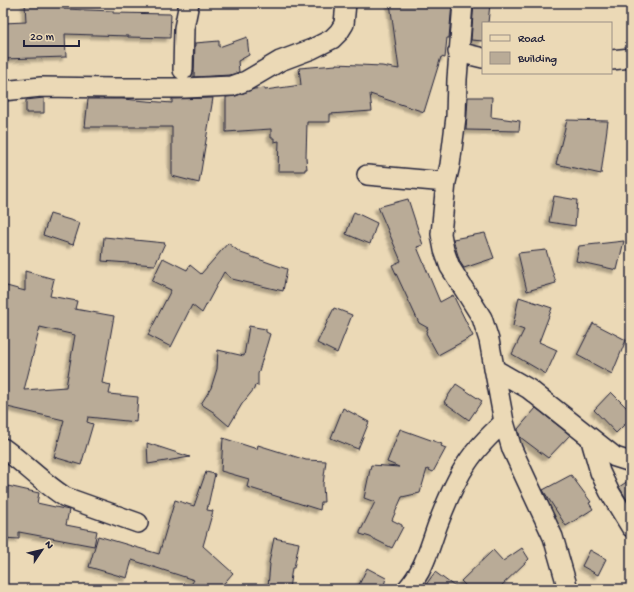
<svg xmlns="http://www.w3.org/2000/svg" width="634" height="592" font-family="'Gochi Hand',sans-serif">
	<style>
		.building { fill: #b9ab97; stroke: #22223b; fill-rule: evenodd; filter: url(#shadow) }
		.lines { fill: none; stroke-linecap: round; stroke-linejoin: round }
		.minor-casing { stroke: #22223b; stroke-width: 22 }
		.minor { stroke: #ebd9b6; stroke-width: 19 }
	</style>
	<defs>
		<filter id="shadow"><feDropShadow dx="-3.5" dy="3.5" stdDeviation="1" flood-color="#0004"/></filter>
	</defs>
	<rect width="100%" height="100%" fill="#ebd9b6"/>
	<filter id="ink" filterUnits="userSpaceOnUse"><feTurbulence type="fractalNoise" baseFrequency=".025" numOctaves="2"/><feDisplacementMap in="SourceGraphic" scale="8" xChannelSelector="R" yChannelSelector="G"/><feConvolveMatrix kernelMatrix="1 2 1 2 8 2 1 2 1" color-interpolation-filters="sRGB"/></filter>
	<g filter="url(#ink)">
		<path class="building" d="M25,3H64V9L113,11V13L171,14L170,38L128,37V36L65,34L66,57L3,59V23L26,22Z
			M390,3H452L449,38H447L445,58L441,57L424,112L370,94L372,111L330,114V122H307L306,158L307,169H305V171H278L279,141L274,142V138H271V129L226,132V97L236,96L254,89L265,88V90L301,85L299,68L336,65V64L382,66L399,69Z
			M474,3L490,4L488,23H483V41L471,40Z
			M247,37L249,55L238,61L239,72L230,75L194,77L195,43L219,41V47Z
			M468,97H492L491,117L520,121L519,131L466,130Z
			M44,98V113H26V100Z
			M213,98L199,183L172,176V127H85L88,99H122L172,103V99Z
			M567,120L608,121L601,174L556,164Z
			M554,196L577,200L575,226L549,222Z
			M408,199L423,245L417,247L440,302L453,295L473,336L438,355L426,333L428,328L419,323L392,265L401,261L378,207Z
			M354,212L377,223L370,244L346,234Z
			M50,214L80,223L73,245L43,235Z
			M485,233L494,258L464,268L460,262L453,239Z
			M104,237L165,243L155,265L102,261Z
			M624,241L617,270L576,261L579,246Z
			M228,243L241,253L287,269L283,291L232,279L224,272L202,313L192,305L171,347L148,335L171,290L152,281L163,258L187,270L190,265L201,274Z
			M546,250L556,283L527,291L518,253Z
			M25,271L54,279L50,296L77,301L75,309L114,316L102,383L111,385L109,394L138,397L136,422L88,417L87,422L93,424L81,465L54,457L64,420L3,406V285L25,291ZM40,327L75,335L66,387L24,390Z
			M519,297L552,308L539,342L557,350L546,374L512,354L524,330L513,326Z
			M334,308L352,315L337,353L317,343Z
			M593,323L626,340L612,374L577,355Z
			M249,326L266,329V332L270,334L258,374V386L255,385L254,389L242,404L229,426L215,414V413L201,404L211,388L217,369L218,350L244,356Z
			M456,384L482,401L469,420L444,402Z
			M611,392L631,412V418L616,433L594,410Z
			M343,408L369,422L358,449L331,438Z
			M536,408L570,435L548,458L520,437L518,429Z
			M400,429L442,444L441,446L446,448L433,472L427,469L420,493L402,497L392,520L402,525V527H403L392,548L370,537L360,534V532L375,502L364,498L371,465L399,467L387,462Z
			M223,438L257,449L258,445L306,460L326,461L323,484L324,502H321L320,510L247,487L249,479L221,471Z
			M147,443L190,457L148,464Z
			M206,472L215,474L207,510L213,511L203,546L233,573L219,589H188L194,580L132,560L127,578L89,567L98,536L159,554L175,500L194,506Z
			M571,475L591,502L589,503L593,509L566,526L543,490Z
			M631,479V506L619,487Z
			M8,486L39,493L37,503L69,510L66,525L97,531L94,546L19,532V539L3,538V507Z
			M274,538L299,543L294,568H292L289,589L268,587L270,564L269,563Z
			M522,548L529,559L498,589H469L461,581L493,550L503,561Z
			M590,550L606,559L598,575L582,566Z
			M367,568L386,578L383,589H357Z
			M435,572L458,589H423Z"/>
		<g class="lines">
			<g class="minor-casing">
				<path id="minor" d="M463,3L457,79L456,117L450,165L446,182L441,234L444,250L450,267L482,318L489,340L504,422L512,449L553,537L568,589
					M458,52L483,58
					M611,60L631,58
					M183,70L184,28L189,3
					M3,91L41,87L115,88H185L232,86L246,81L280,61L312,49L332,39L339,32L344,24L346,3
					M367,175L446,182
					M494,369L529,389L615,457L631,462
					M590,437L600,472L609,491L631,527
					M3,448C24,463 43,483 65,497L138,523
					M407,589C425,569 429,548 438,524C446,503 455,481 467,463C476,449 492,433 504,422"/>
			</g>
			<use href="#minor" class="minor"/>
		</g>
	</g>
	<rect width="634" height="592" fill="none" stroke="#ebd9b6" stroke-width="16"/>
	<rect x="8" y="8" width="618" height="576" fill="none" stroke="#22223b" stroke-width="1.5" filter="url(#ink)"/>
	<rect x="482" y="22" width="130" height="52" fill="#ebd9b6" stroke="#9b9085"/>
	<rect x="490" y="35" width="20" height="6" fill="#ebd9b6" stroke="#9b9085"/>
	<text x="518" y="42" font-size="12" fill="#22223b">Road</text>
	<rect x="490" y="52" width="20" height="12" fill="#b9ab97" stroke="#9b9085"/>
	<text x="518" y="62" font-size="12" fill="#22223b">Building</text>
	<g transform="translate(42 550) rotate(55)" stroke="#ebd9b6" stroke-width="3" paint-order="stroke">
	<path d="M0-3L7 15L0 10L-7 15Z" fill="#22223b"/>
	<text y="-6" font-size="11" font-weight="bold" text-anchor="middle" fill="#22223b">N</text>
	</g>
	<path d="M24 40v6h55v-6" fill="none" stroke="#22223b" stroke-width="2"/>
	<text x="30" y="40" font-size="12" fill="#22223b" stroke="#ebd9b6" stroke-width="3" paint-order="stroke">20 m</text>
</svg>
